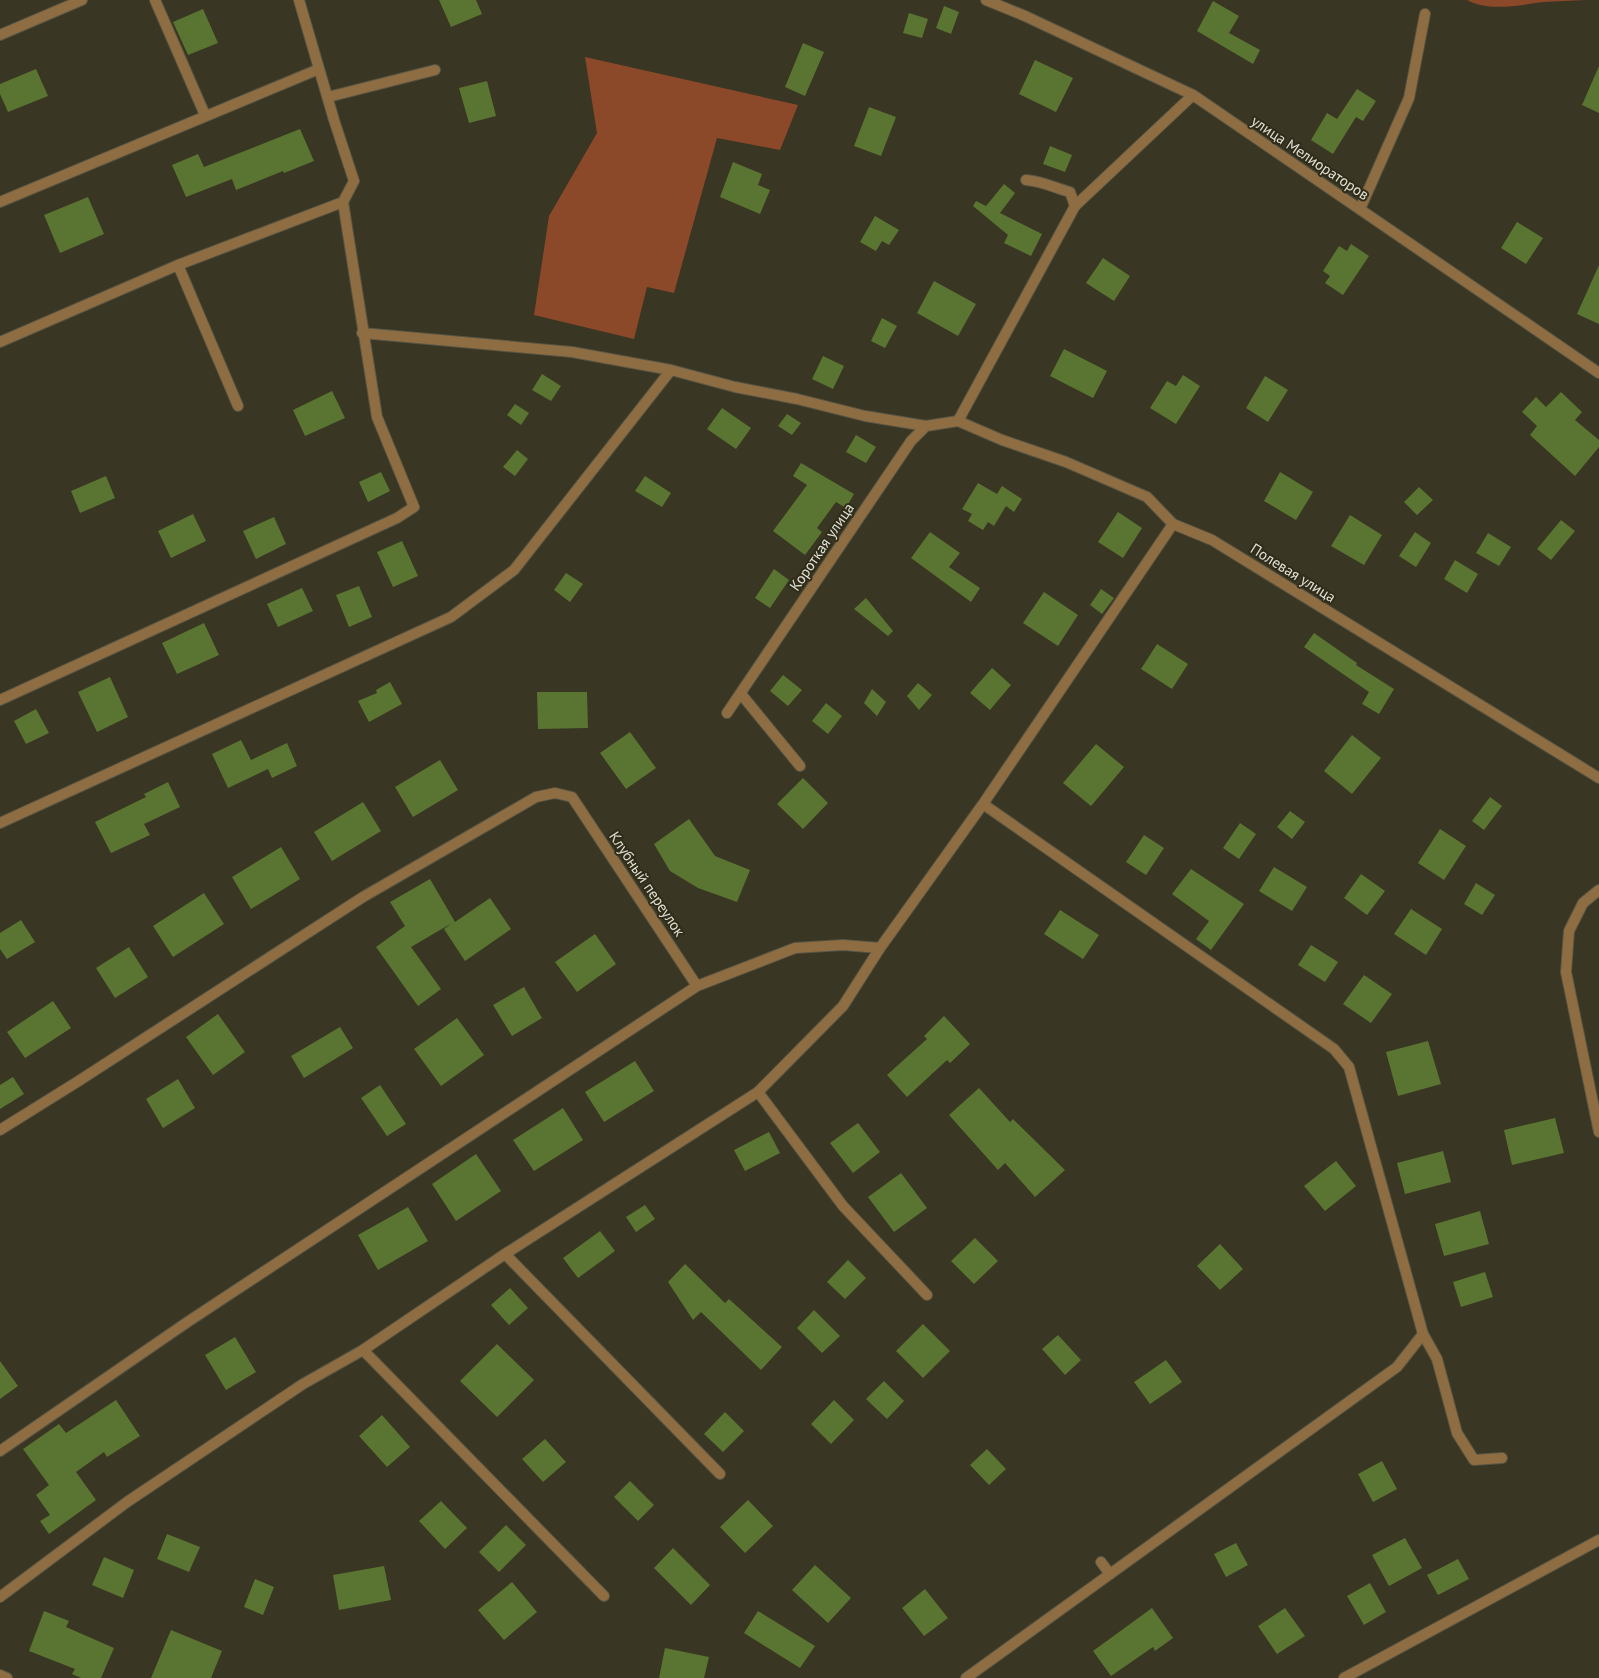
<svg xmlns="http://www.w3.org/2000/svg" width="1599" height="1678" font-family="'PT Sans',sans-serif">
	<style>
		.forest { fill: #8b4929 }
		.building { fill: #5a7531 }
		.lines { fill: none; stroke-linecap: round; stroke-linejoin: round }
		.lane-casing { stroke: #575543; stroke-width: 12 }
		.street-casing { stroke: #575543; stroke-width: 12 }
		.lane { stroke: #8f6d43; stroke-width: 10 }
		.street { stroke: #8f6d43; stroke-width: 10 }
		.labels { text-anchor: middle; stroke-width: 4; stroke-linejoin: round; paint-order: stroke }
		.street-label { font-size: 15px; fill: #e2e0d5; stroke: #2f2c19 }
	</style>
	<rect width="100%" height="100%" fill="#393623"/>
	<path class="forest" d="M1467,0H1585C1571,1 1557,1 1543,2C1519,5 1489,12 1467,0Z
		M585,57L798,105L780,150L717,138L674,293L647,287L634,339L534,315L549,216L597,133Z"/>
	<path class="building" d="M439,0H476L482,14L451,27Z
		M1213,1L1239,16L1229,33L1260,50L1253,64L1197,31Z
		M944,6L959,12L951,34L936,28Z
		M203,9L218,43L188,55L173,22Z
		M909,13L928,19L922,38L903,33Z
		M803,43L824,52L805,96L785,87Z
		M1035,60L1073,78L1056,112L1019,94Z
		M1599,66V113L1582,105Z
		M36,69L48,96L8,112L0,94V84Z
		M487,81L496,116L469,123L459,88Z
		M1357,89L1376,101L1363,121L1356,117L1333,154L1311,140L1327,113L1337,119Z
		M869,107L896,117L881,156L854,146Z
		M300,129L314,161L284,173L283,171L236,190L232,179L186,197L172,165L198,154L204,167Z
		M1050,146L1072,155L1065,172L1043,164Z
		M733,162L762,174L758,185L770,190L760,214L720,197Z
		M1004,184L1015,193L1000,213L1042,234L1031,256L1004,243L1008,235L973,206L976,201L986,206Z
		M88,197L104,234L60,253L44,215Z
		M875,216L899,230L889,245L882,241L876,251L860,242Z
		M1517,222L1543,238L1526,264L1501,248Z
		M1351,244L1369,256L1343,295L1325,283L1330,276L1323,271L1339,246L1347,251Z
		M1103,258L1130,276L1114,301L1086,283Z
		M1599,265V324L1577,314Z
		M934,281L976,304L958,336L917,313Z
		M882,318L897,326L885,348L871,341Z
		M1064,349L1107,371L1093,398L1050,376Z
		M823,356L844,366L833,389L812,379Z
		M542,374L561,386L551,401L532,390Z
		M1183,375L1200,386L1176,424L1150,408L1167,381L1176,386Z
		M1265,376L1288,390L1268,422L1246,408Z
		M332,391L345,418L305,436L293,410Z
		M1561,392L1582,412L1575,420L1599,440V447L1575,476L1530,435L1537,426L1522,412L1536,397L1546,407Z
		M515,404L529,413L521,425L507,415Z
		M722,408L751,428L736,449L707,429Z
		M787,414L801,423L792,435L778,426Z
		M856,435L876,447L866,463L846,452Z
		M517,450L528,459L515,476L503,467Z
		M801,463L854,494L846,508L836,502L817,528L822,532L805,555L773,531L807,485L793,476Z
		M381,472L390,491L368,502L359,482Z
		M1280,472L1313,492L1296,520L1264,501Z
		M106,476L115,498L80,513L71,491Z
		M645,476L671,493L662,507L635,491Z
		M978,483L997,494L1002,486L1022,499L1014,512L1006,506L994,526L988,522L983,530L968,521L972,514L962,509Z
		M1419,487L1433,500L1417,515L1404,502Z
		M1118,512L1142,528L1123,558L1098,542Z
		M193,514L206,541L171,558L158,531Z
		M1350,515L1382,535L1364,565L1331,546Z
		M274,517L286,544L256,559L243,531Z
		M1561,520L1575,531L1551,560L1537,549Z
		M930,532L960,553L949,567L980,588L971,602L911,558Z
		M1415,532L1431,543L1416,567L1399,556Z
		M1488,533L1511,547L1499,566L1476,553Z
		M402,541L418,576L393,587L377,552Z
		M1455,560L1478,574L1467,593L1444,579Z
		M774,569L789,580L770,608L755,598Z
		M566,573L583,584L570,602L554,590Z
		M359,586L372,617L349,627L336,595Z
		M302,588L313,611L278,627L267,604Z
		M1101,589L1114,598L1102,614L1090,605Z
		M1044,592L1078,615L1058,646L1023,623Z
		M866,598L893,631L888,636L854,609Z
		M204,623L219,655L177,674L162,643Z
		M1314,633L1357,663L1356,665L1394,689L1379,714L1362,704L1369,692L1304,647Z
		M1157,644L1188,664L1172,689L1141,669Z
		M992,668L1011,685L990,710L970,693Z
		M783,675L802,690L788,706L770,691Z
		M110,677L128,717L97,732L78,692Z
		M390,682L402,704L369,722L358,701L377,693L376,690Z
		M918,683L932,695L919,710L907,696Z
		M872,689L886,702L877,716L864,703Z
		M537,692H587L588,728L538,729Z
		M826,703L842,716L828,734L812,721Z
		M36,709L49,733L26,744L14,721Z
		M630,732L656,768L626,789L600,753Z
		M1352,735L1381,758L1352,794L1324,771Z
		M241,740L251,760L287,743L297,766L272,778L268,769L228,788L212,754Z
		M1096,744L1124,767L1091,806L1063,783Z
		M440,760L458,790L413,817L395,787Z
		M803,778L828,803L803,829L777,804Z
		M168,782L180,807L144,824L150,835L111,853L95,822L146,797L144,794Z
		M1490,797L1502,806L1484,830L1472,821Z
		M363,802L381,831L332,861L314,832Z
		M1290,811L1305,822L1292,839L1277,827Z
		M689,819L715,856L750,870L737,902L698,888L670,871L654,844Z
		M1240,823L1256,834L1239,859L1223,848Z
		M1440,829L1466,846L1444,880L1418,863Z
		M1144,835L1164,848L1146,875L1126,862Z
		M281,847L300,879L251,909L232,877Z
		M1274,867L1307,887L1292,911L1259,891Z
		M1191,869L1244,904L1211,950L1196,939L1209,921L1172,894Z
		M1361,874L1385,891L1367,915L1344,898Z
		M430,879L455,922L490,898L511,929L465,961L444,929L452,923L411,947L441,989L418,1006L376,947L405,926L390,902Z
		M1476,883L1495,895L1482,915L1464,904Z
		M204,893L224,924L173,957L153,926Z
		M1411,909L1442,929L1426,955L1394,934Z
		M1060,910L1099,935L1083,959L1044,934Z
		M21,920L35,942L7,959L0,949V933Z
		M595,934L616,964L577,992L555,962Z
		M1311,945L1338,962L1325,982L1298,965Z
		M129,947L148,977L115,998L96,968Z
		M1364,975L1392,994L1371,1023L1343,1004Z
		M524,987L542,1018L512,1036L493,1005Z
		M53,1001L71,1028L25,1058L7,1032Z
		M218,1014L245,1052L213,1075L186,1037Z
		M944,1016L970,1044L950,1063L947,1060L907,1097L887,1075L927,1039L924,1036Z
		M457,1018L484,1055L441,1086L414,1049Z
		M340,1027L353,1048L304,1078L291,1056Z
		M1428,1041L1441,1084L1398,1096L1386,1052Z
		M635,1061L654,1091L604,1122L585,1092Z
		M13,1077L24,1094L0,1109V1085Z
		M178,1079L195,1108L163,1128L146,1099Z
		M380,1085L406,1124L387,1136L361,1098Z
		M979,1088L1010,1122L1013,1119L1065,1170L1035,1197L1005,1163L998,1170L949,1115Z
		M563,1108L583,1140L534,1171L513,1140Z
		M1555,1118L1564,1153L1512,1165L1504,1130Z
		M858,1123L880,1152L853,1173L830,1143Z
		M769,1132L780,1153L745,1171L734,1150Z
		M1443,1151L1451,1182L1405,1194L1397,1163Z
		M476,1154L501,1191L456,1221L432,1184Z
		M1336,1161L1356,1186L1325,1211L1304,1186Z
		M901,1173L927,1208L894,1232L868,1197Z
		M645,1205L655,1219L636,1232L626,1217Z
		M408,1207L428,1241L378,1270L358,1235Z
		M1480,1211L1489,1244L1444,1256L1435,1224Z
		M600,1231L615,1251L578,1278L563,1258Z
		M975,1238L998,1261L974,1284L951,1261Z
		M1220,1244L1243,1269L1220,1290L1197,1266Z
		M848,1260L866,1278L845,1299L827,1282Z
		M685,1264L725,1303L729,1299L782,1347L761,1370L701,1312L693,1320L668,1282Z
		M1485,1272L1493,1297L1461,1307L1453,1282Z
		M510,1288L528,1308L509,1325L491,1305Z
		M814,1310L840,1336L822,1353L797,1328Z
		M923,1324L950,1351L923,1378L896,1351Z
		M1058,1335L1081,1360L1065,1375L1042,1349Z
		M235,1337L256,1372L226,1390L205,1355Z
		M497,1344L534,1380L497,1417L460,1381Z
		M1166,1360L1182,1382L1150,1404L1134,1382Z
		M0,1361L18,1386L0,1399Z
		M884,1381L904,1401L887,1419L866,1399Z
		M116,1400L140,1436L107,1457L104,1452L76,1472L96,1500L49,1534L40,1521L50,1515L36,1495L49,1485L23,1449L59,1424L66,1433Z
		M834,1400L854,1420L831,1444L811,1424Z
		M725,1412L744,1431L723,1452L704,1434Z
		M382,1415L410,1447L387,1467L359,1436Z
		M545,1439L566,1462L543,1482L522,1459Z
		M987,1449L1006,1469L989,1485L970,1465Z
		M1382,1461L1397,1489L1373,1502L1358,1474Z
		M630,1481L654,1505L638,1521L614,1497Z
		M748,1500L773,1526L745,1553L720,1527Z
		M441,1501L467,1528L445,1549L419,1521Z
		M506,1525L526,1545L499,1572L479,1552Z
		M167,1534L200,1547L189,1572L157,1559Z
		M1405,1538L1422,1568L1389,1586L1372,1555Z
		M1236,1543L1248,1565L1226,1577L1214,1554Z
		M673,1548L710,1585L691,1605L654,1568Z
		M104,1557L134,1570L123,1598L92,1585Z
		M1458,1559L1469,1579L1438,1595L1427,1575Z
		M815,1565L851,1598L828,1623L792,1590Z
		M384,1566L391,1600L339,1610L333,1575Z
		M255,1579L274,1587L263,1615L244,1607Z
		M512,1582L537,1612L504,1640L478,1610Z
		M1370,1583L1386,1612L1364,1625L1347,1596Z
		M925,1589L948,1618L924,1636L902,1608Z
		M1152,1608L1173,1638L1155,1651L1153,1647L1111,1676L1093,1651Z
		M1285,1608L1305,1636L1277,1654L1258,1626Z
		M44,1611L69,1621L66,1627L114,1648L101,1678H81L72,1674L75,1669L29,1651Z
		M758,1611L815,1646L800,1668L744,1633Z
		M171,1630L222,1651L211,1678H151Z
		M665,1648L709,1657L704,1678H659Z"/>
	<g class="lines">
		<g class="lane-casing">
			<path id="lane" d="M328,97L435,70
				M1026,180C1042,181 1055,188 1070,192L1075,206
				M1360,209L1409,98L1425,14
				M178,265L238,406
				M741,694L800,766
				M758,1092L843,1206L927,1295
				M505,1254L720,1474
				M1423,1334L1437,1359L1457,1433L1474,1460L1502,1458
				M363,1350L604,1596
				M1101,1562L1110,1574
				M1344,1678L1599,1540"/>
		</g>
		<g class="street-casing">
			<path id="street" d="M155,0L205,115
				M986,0L1025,16L1193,95L1599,373
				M0,35L82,0
				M0,202L319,69
				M362,333L572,352L671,370L735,387L797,399L865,416L926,426
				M0,342L178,265L343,202
				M958,421L1002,440L1066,462L1147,497L1173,524L1212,540L1599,778
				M958,421L1075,206L1193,95
				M0,700L397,518L414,507L377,417L343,202L354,181L334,120L299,0
				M727,713L911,441L926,426L958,421
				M0,823L451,617L514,570L671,370
				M1599,890L1583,903L1569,931L1566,972L1599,1132
				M0,1130L77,1082L363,897L536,797L555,793L572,797L697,986
				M0,1451L186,1323L697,986L795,948L843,945L880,948
				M0,1597L127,1502L303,1384L363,1350L505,1254L758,1092L843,1006L880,948L983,804L1173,524
				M0,1675L7,1678
				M966,1678L1397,1367L1423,1334L1349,1067L1334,1049L983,804"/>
		</g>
		<use href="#lane" class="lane"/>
		<use href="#street" class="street"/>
	</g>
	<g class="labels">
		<g class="street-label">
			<text transform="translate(1310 158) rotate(34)" y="5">улица Мелиораторов</text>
			<text transform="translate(822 547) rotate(-56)" y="5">Короткая улица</text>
			<text transform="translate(1293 573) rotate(32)" y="5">Полевая улица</text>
			<text transform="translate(647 884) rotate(56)" y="5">Клубный переулок</text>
		</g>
	</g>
</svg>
